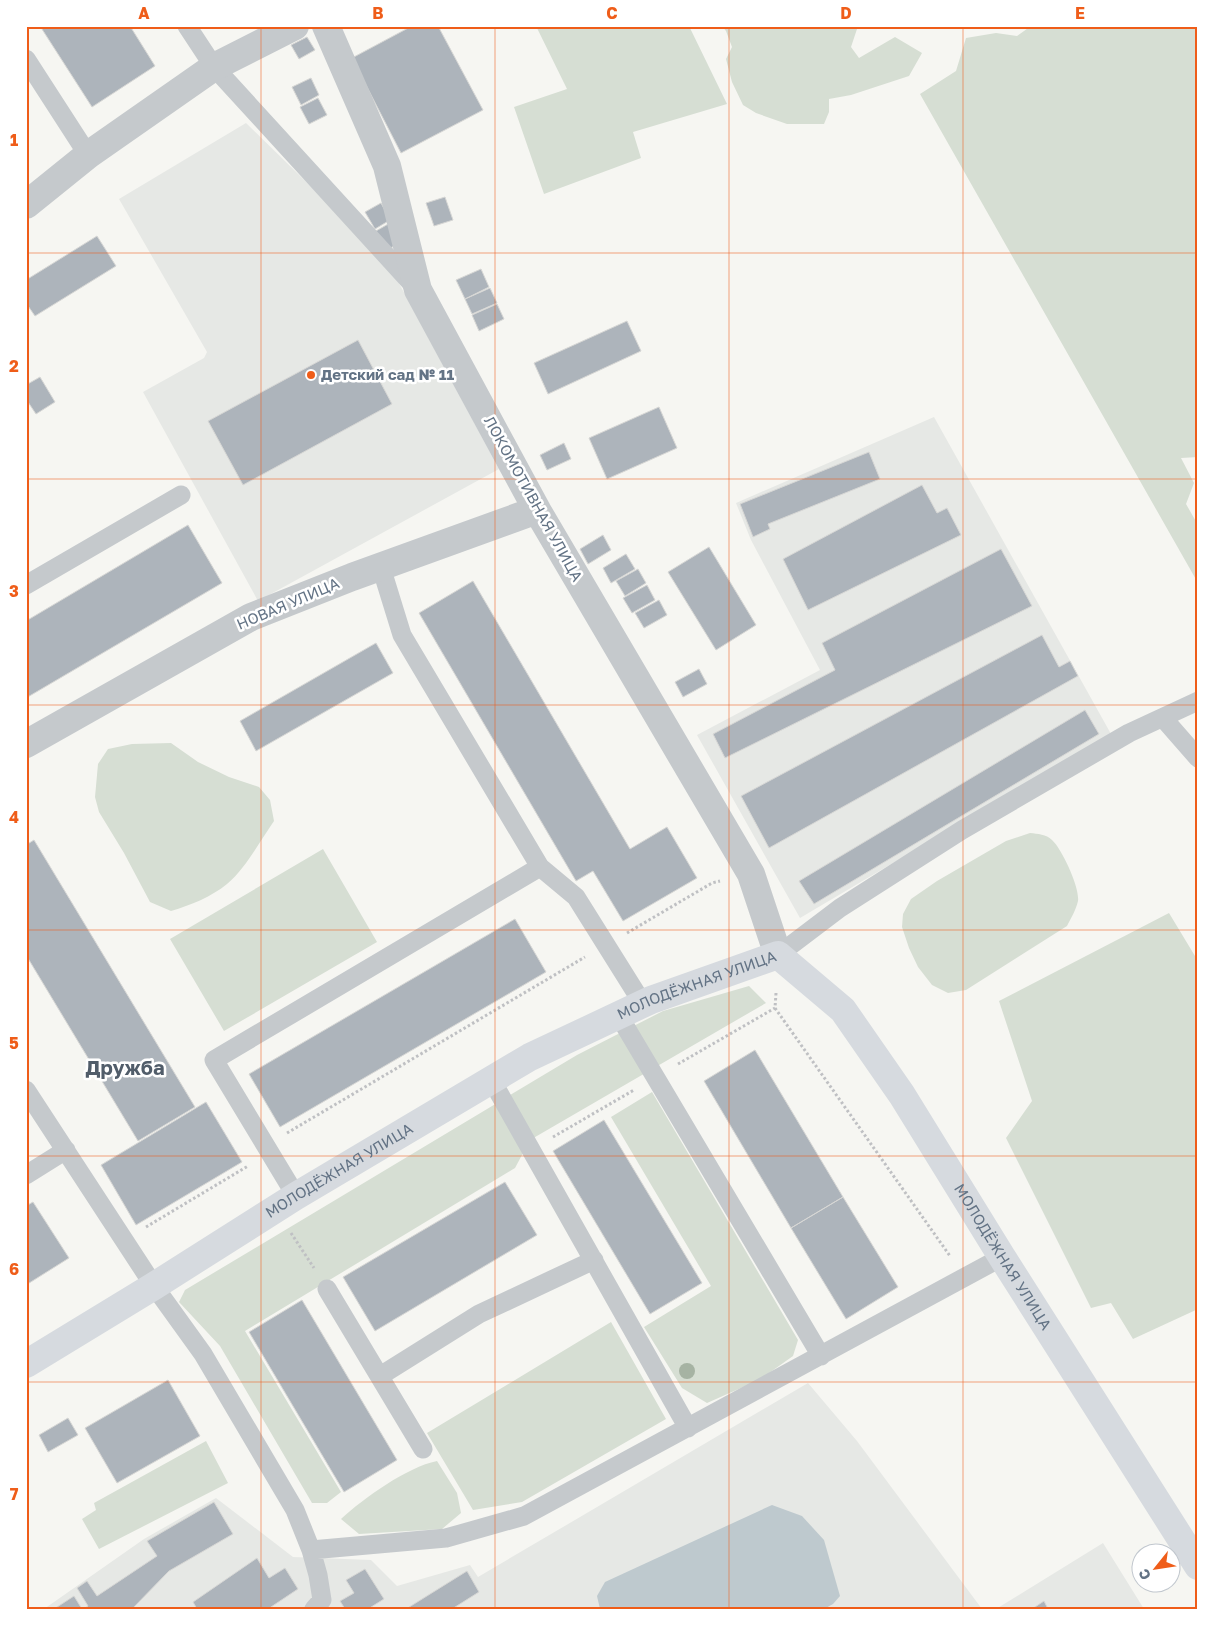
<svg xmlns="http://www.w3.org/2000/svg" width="1224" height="1635" font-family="'Golos Text',sans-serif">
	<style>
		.built { fill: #e6e8e5 }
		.green { fill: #d6ded3 }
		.water { fill: #bec9ce }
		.building { fill: #adb4bb; stroke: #d7d7d5 }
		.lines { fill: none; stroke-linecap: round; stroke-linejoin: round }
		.path { stroke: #bfc0c3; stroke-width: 3; stroke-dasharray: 2.5 2.5; stroke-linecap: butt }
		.lane { stroke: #c5c9cc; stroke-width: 19 }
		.street { stroke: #c5c9cc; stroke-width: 28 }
		.secondary { stroke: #d6dadf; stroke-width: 28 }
		.tree { fill: #a6b3a3 }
		.grid { fill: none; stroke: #ef5d19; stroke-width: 1; stroke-opacity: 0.55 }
		.poi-dot { fill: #ef5d19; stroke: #fff; stroke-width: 2 }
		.labels { text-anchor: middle; stroke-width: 5; stroke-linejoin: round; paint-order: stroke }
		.poi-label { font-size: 15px; font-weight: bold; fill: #637385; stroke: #fff; text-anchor: start }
		.street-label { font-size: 15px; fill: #637385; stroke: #fff }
		.district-label { font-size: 20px; font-weight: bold; fill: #515d6a; stroke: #fff }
		.neatline { fill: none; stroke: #ef5d19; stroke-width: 2 }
		.grid-label { font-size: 16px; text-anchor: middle; font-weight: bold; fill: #ef5d19 }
	</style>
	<rect width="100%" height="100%" fill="#f6f6f2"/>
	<path class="built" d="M246,123L387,261L499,469L258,601L143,392L204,358L207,352L119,199Z
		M934,417L1111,734L800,918L697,735L820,670L751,540L736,503Z
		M808,1383L857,1441L982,1609H44L144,1539L216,1498L293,1557L371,1560L397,1586L470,1565L478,1577Z
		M1103,1543L1144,1609H996Z"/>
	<path class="green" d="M536,26H689L727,104L633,132L641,158L544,194L514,107L567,89Z
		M722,26H858L851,47L859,58L895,37L922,53L909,76L851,95L829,99V112L824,124H787L756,113L743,105L732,82L726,59L732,47L726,31Z
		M1031,26H1198V457L1181,458L1194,483L1186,504L1198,525V583L920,94L956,71L966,38L996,33L1017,36Z
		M171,743L198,762L229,777L259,787L270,800L274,821C260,841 245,869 227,884C211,897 191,905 171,911L150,902L124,853L99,812L95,797L98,764L108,749L132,744Z
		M1030,833C1038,834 1046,834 1052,840C1062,849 1080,888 1078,901C1076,910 1071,918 1067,926L966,990L948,993L932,985L918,967L909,948L902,927L903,914L911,899L937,881L1006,841Z
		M323,849L377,942L224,1031L170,939Z
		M1169,913L1198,961V1309L1133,1339L1111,1303L1091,1308L1006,1138L1032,1101L999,1001Z
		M749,986L766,1003L530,1140L515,1168L245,1331L341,1492L327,1503H312L220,1346L179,1302L185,1290L577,1055L663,1011Z
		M652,1092L798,1340L793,1356L759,1380L707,1403L682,1388L644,1327L711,1286L611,1117Z
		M611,1322L666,1419L522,1502L473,1510L427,1433Z
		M206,1441L228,1483L99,1549L82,1519L96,1510L94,1503Z
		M437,1461L457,1493L461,1513L442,1529L359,1534L341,1519C364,1498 407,1467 437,1461Z"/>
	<path class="water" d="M772,1505L802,1516L824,1540L840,1596L833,1604L824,1609H600L597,1596L605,1582Z"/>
	<path class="building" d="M40,26H130L155,66L92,107Z
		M412,26H438L483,110L401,153L352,58Z
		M307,37L315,50L299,59L291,45Z
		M311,78L319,95L301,105L292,87Z
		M318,98L327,115L309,124L300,107Z
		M445,197L453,220L434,226L426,203Z
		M381,203L390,220L375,229L365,212Z
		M390,223L401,242L387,250L376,231Z
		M97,236L116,266L35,316L26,303V280Z
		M481,269L489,287L465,299L456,280Z
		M490,288L497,303L472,314L465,299Z
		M497,304L504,319L479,331L472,315Z
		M627,321L641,351L548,394L534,363Z
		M358,340L392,404L243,485L208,421Z
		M40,377L55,402L36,414L26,399V385Z
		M659,407L677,448L607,479L589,438Z
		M564,443L571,459L547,470L540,455Z
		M869,452L880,479L768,524L770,529L753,537L740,504Z
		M922,485L937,513L947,508L961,535L808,610L783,559Z
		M188,525L222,583L26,698V621Z
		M603,535L611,550L588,564L580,549Z
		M709,547L756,625L716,650L668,572Z
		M1001,549L1032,606L725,758L713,734L835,670L822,643Z
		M626,554L635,569L611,583L603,568Z
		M638,569L646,583L625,596L616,581Z
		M473,581L630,849L667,827L697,878L623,921L593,871L576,881L419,613Z
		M647,585L655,600L632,613L623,598Z
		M659,600L667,615L644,628L635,613Z
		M1042,635L1059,667L1070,661L1078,676L769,848L741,796Z
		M376,643L393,673L256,751L240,721Z
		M699,669L707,684L683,697L675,682Z
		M1085,710L1099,734L814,904L799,881Z
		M34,840L195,1107L138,1141L26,955V845Z
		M515,919L546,972L280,1127L249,1074Z
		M755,1050L843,1197L791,1228L704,1081Z
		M206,1102L242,1162L136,1225L101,1165Z
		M604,1120L702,1283L650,1314L553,1151Z
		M505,1182L537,1235L375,1331L343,1277Z
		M843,1197L898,1287L846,1319L791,1228Z
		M33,1202L69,1258L26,1285V1206Z
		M302,1300L397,1460L344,1492L249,1332Z
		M168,1380L200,1436L117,1483L85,1428Z
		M68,1418L78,1435L48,1452L39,1435Z
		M214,1502L233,1534L169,1571L132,1609H84L88,1606L77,1588L87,1581L97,1596L157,1556L147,1541Z
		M257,1558L269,1578L285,1568L298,1589L268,1609H197L193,1602Z
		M365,1569L384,1599L368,1609H345L340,1601L354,1593L346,1580Z
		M467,1571L479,1592L452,1609H406Z
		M74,1596L82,1609H54Z
		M1044,1601L1048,1609H1032Z"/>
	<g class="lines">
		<path class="path" d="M627,933L712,883L720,881
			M776,993L775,1008L950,1256
			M678,1064L775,1008
			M287,1133L585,957
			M553,1137L634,1090
			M146,1227L248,1166
			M291,1233L314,1268"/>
		<path class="lane" d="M187,26L214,67L416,288
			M26,59L88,155
			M381,567L402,635L540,867L576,897L643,1004
			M26,585L181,495
			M1163,718L1198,758
			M778,955L840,908L962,830L1129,733L1198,701
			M619,1016L821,1356
			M491,1079L688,1428
			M26,1090L154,1286L203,1354L295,1510L311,1550L318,1575L322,1600L314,1609
			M26,1175L66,1150
			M296,1196L214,1060L540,867
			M327,1289L423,1449
			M380,1376L479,1314L594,1260
			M311,1550L446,1538L524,1516L1002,1257"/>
		<path class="street" d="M326,26L387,166L418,290L537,510L751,874L778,955
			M26,205L88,155L214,67L295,26
			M26,744L251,617L352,577L537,510"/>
		<path class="secondary" id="s1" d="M26,1364L154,1286L296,1196L530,1057L651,1000L778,955L843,1010L902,1095L1002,1257L1198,1566"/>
	</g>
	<circle class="tree" cx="687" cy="1371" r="8"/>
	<path class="grid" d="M261,26V1609M495,26V1609M729,26V1609M963,26V1609M26,253H1198M26,479H1198M26,705H1198M26,930H1198M26,1156H1198M26,1382H1198"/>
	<circle class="poi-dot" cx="311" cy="375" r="5"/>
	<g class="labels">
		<g class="poi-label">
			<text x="321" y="380">Детский сад № 11</text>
		</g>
		<g class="street-label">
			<text transform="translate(533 499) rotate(61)" y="5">ЛОКОМОТИВНАЯ УЛИЦА</text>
			<text transform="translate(288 604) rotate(-23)" y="5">НОВАЯ УЛИЦА</text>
			<text dy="5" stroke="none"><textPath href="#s1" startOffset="772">МОЛОДЁЖНАЯ УЛИЦА</textPath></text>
			<text dy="5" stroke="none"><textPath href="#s1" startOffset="368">МОЛОДЁЖНАЯ УЛИЦА</textPath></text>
			<text dy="5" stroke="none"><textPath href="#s1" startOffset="1238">МОЛОДЁЖНАЯ УЛИЦА</textPath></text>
		</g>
		<g class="district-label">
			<text x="125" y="1075">Дружба</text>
		</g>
	</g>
	<rect width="1224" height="1635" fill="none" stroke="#ffffff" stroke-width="55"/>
	<g transform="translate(1156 1568) rotate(240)"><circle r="24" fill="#ffffff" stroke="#c1c7ce"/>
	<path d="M0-4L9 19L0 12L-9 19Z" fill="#ef5d19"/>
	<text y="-8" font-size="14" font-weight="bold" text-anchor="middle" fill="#637385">С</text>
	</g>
	<rect x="28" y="28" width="1168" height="1580" class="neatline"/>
	<g class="grid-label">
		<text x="144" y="19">A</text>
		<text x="378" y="19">B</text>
		<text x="612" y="19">C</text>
		<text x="846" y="19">D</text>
		<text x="1080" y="19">E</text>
		<text x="14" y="146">1</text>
		<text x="14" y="372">2</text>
		<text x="14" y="597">3</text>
		<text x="14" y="823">4</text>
		<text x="14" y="1049">5</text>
		<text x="14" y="1275">6</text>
		<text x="14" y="1500">7</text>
	</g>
</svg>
